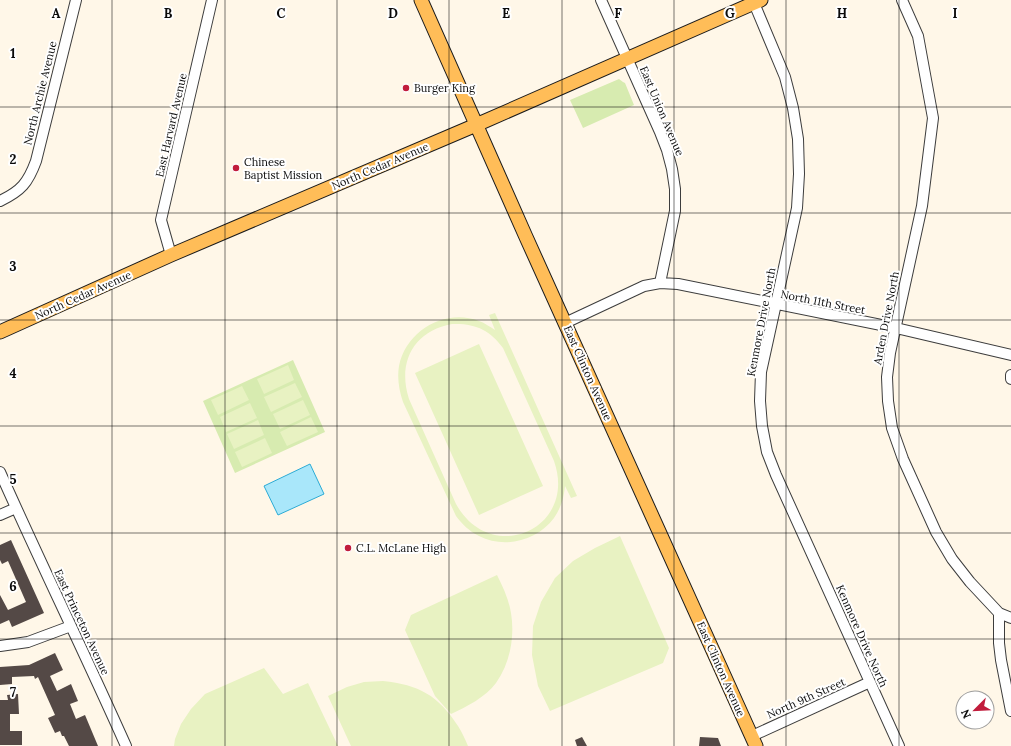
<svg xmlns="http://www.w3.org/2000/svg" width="1011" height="746" font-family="Lora,serif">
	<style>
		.green { fill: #d7ebb0 }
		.pitch { fill: #e8f2c2; fill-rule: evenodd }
		.water { fill: #a9e7fa; stroke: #2cabd5 }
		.building { fill: #544946 }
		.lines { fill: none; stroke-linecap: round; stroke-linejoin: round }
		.minor-casing { stroke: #3d3d3d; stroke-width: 12 }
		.major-casing { stroke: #1b1b1b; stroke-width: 15 }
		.minor { stroke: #fff; stroke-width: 10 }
		.major { stroke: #ffbd58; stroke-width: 13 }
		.grid { fill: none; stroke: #0a0a0a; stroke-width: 1; stroke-opacity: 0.55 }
		.poi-dot { fill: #c11c3c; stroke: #fff; stroke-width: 1.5 }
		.labels { text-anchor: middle; stroke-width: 4; stroke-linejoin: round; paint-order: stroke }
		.poi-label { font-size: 11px; fill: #0a0a0a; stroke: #fff; text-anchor: start }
		.street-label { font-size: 11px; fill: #0a0a0a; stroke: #fff }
		.grid-label { font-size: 13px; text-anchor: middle; font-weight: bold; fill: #0a0a0a; stroke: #fff; stroke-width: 4; stroke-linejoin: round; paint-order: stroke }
	</style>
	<rect width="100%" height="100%" fill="#fff7e8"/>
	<path class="green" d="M619,79L623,82L625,83L634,105L583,128L570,100Z
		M293,360L325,432L235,473L203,401Z"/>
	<path class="pitch" d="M495,313L577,496L571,498L565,486C564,497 561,508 554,518C537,541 504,549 479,536C469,531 462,524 456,516L403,402C399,390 397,378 399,366C406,330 446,308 479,321C485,323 490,327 495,330L489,315ZM452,324C475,323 490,330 503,348L554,461C578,529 491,567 456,504L409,399C397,362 414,331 452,324Z
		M479,344L543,486L479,515L415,373Z
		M288,365L294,380L264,394L257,379Z
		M295,383L302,397L271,412L264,397Z
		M242,386L249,400L218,415L211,400Z
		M303,400L310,415L280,429L273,414Z
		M250,403L257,418L226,432L220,417Z
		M311,417L318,432L287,446L280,432Z
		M258,420L264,435L234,449L227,434Z
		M265,438L272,453L242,467L235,452Z
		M620,536L669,648L663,663L550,711L538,686L532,655L533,626L541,602L555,578L573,561L595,548Z
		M497,575C503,587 509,600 511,613C515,637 510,663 496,683C486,697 466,707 451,714L435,696L405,630L411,615Z
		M264,668L283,694L308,683L338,746H174L175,739L181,724L191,709L205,694Z
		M383,681C419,685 438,695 458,726C462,732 465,739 468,746H351L328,696L347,687L364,682Z"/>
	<path class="water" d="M310,464L324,494L278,515L264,486Z"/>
	<path class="building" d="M11,540L44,613L12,627L9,620L0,624V595L8,610L26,602L8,561L2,564L0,560V545Z
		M55,653L63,670L50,676L57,691L71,684L78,701L70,704L76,719L85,715L98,746H69L64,736H62L60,731L55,733L48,718L55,715L38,677L35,679L34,676L12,677V684L0,685V667L29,665Z
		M18,694L19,714H10V731H22V745H0V700H8L7,695Z
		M582,737L587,746H577L575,740Z
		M700,737L718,738L721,746H699Z"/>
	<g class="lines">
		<g class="minor-casing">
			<path id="minor" d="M601,0L660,132L667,150L672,169L675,189V211L660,283
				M902,0L918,36L933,118L922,206L890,353L887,377L888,401L892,428L903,459L936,532L952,559L970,582L999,613V643L1001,660L1011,711
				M754,3L785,77L793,108L798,139L799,174L797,208L761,372L760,401L762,426L767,452L776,475L899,746
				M0,201C21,191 28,183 36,161L76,0
				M171,255L161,220L212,0
				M565,323L644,286L660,283L678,284L896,328L1011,355
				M1011,375V379
				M0,472C41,564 85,654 126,746
				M0,515L16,508
				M999,613L1011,618
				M0,646L28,642L71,626
				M752,736L870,682"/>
		</g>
		<g class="major-casing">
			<path id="major" d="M421,0L526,237L756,746
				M0,332L171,255L476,125L761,0"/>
		</g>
		<use href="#minor" class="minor"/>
		<use href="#major" class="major"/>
	</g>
	<path class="grid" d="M112,0V746M225,0V746M337,0V746M449,0V746M562,0V746M674,0V746M786,0V746M899,0V746M0,107H1011M0,213H1011M0,320H1011M0,426H1011M0,533H1011M0,639H1011"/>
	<g class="poi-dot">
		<circle cx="406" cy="88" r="4"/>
		<circle cx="236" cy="168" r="4"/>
		<circle cx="348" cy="548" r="4"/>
	</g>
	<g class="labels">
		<g class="poi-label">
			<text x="414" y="92">Burger King</text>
			<text x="244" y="166">Chinese<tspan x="244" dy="13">Baptist Mission</tspan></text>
			<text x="356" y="552">C.L. McLane High</text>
		</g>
		<g class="street-label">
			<text transform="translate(40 93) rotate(-76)" y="4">North Archie Avenue</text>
			<text transform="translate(662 111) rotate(67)" y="4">East Union Avenue</text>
			<text transform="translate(171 125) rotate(-77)" y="4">East Harvard Avenue</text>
			<text transform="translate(380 166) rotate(-23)" y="4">North Cedar Avenue</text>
			<text transform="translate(83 295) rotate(-24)" y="4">North Cedar Avenue</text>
			<text transform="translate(823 302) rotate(11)" y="4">North 11th Street</text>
			<text transform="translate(886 318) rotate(-79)" y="4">Arden Drive North</text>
			<text transform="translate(761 322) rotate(-79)" y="4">Kenmore Drive North</text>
			<text transform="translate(588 373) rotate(66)" y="4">East Clinton Avenue</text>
			<text transform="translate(82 622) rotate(65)" y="4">East Princeton Avenue</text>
			<text transform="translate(862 636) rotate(66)" y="4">Kenmore Drive North</text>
			<text transform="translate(721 669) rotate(66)" y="4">East Clinton Avenue</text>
			<text transform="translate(806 698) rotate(-24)" y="4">North 9th Street</text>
		</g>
	</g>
	<g class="grid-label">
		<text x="56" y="18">A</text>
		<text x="168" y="18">B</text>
		<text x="281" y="18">C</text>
		<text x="393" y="18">D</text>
		<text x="506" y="18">E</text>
		<text x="618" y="18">F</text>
		<text x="730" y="18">G</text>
		<text x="842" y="18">H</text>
		<text x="955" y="18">I</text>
		<text x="13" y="58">1</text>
		<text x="13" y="164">2</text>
		<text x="13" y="271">3</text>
		<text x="13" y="378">4</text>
		<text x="13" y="484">5</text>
		<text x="13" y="591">6</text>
		<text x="13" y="697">7</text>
	</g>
	<g transform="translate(975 710) rotate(246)"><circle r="19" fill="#ffffff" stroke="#9d9d9d"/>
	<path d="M0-3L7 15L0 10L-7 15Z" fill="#c11c3c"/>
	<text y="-6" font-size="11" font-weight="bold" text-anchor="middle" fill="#0a0a0a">N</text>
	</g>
</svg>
